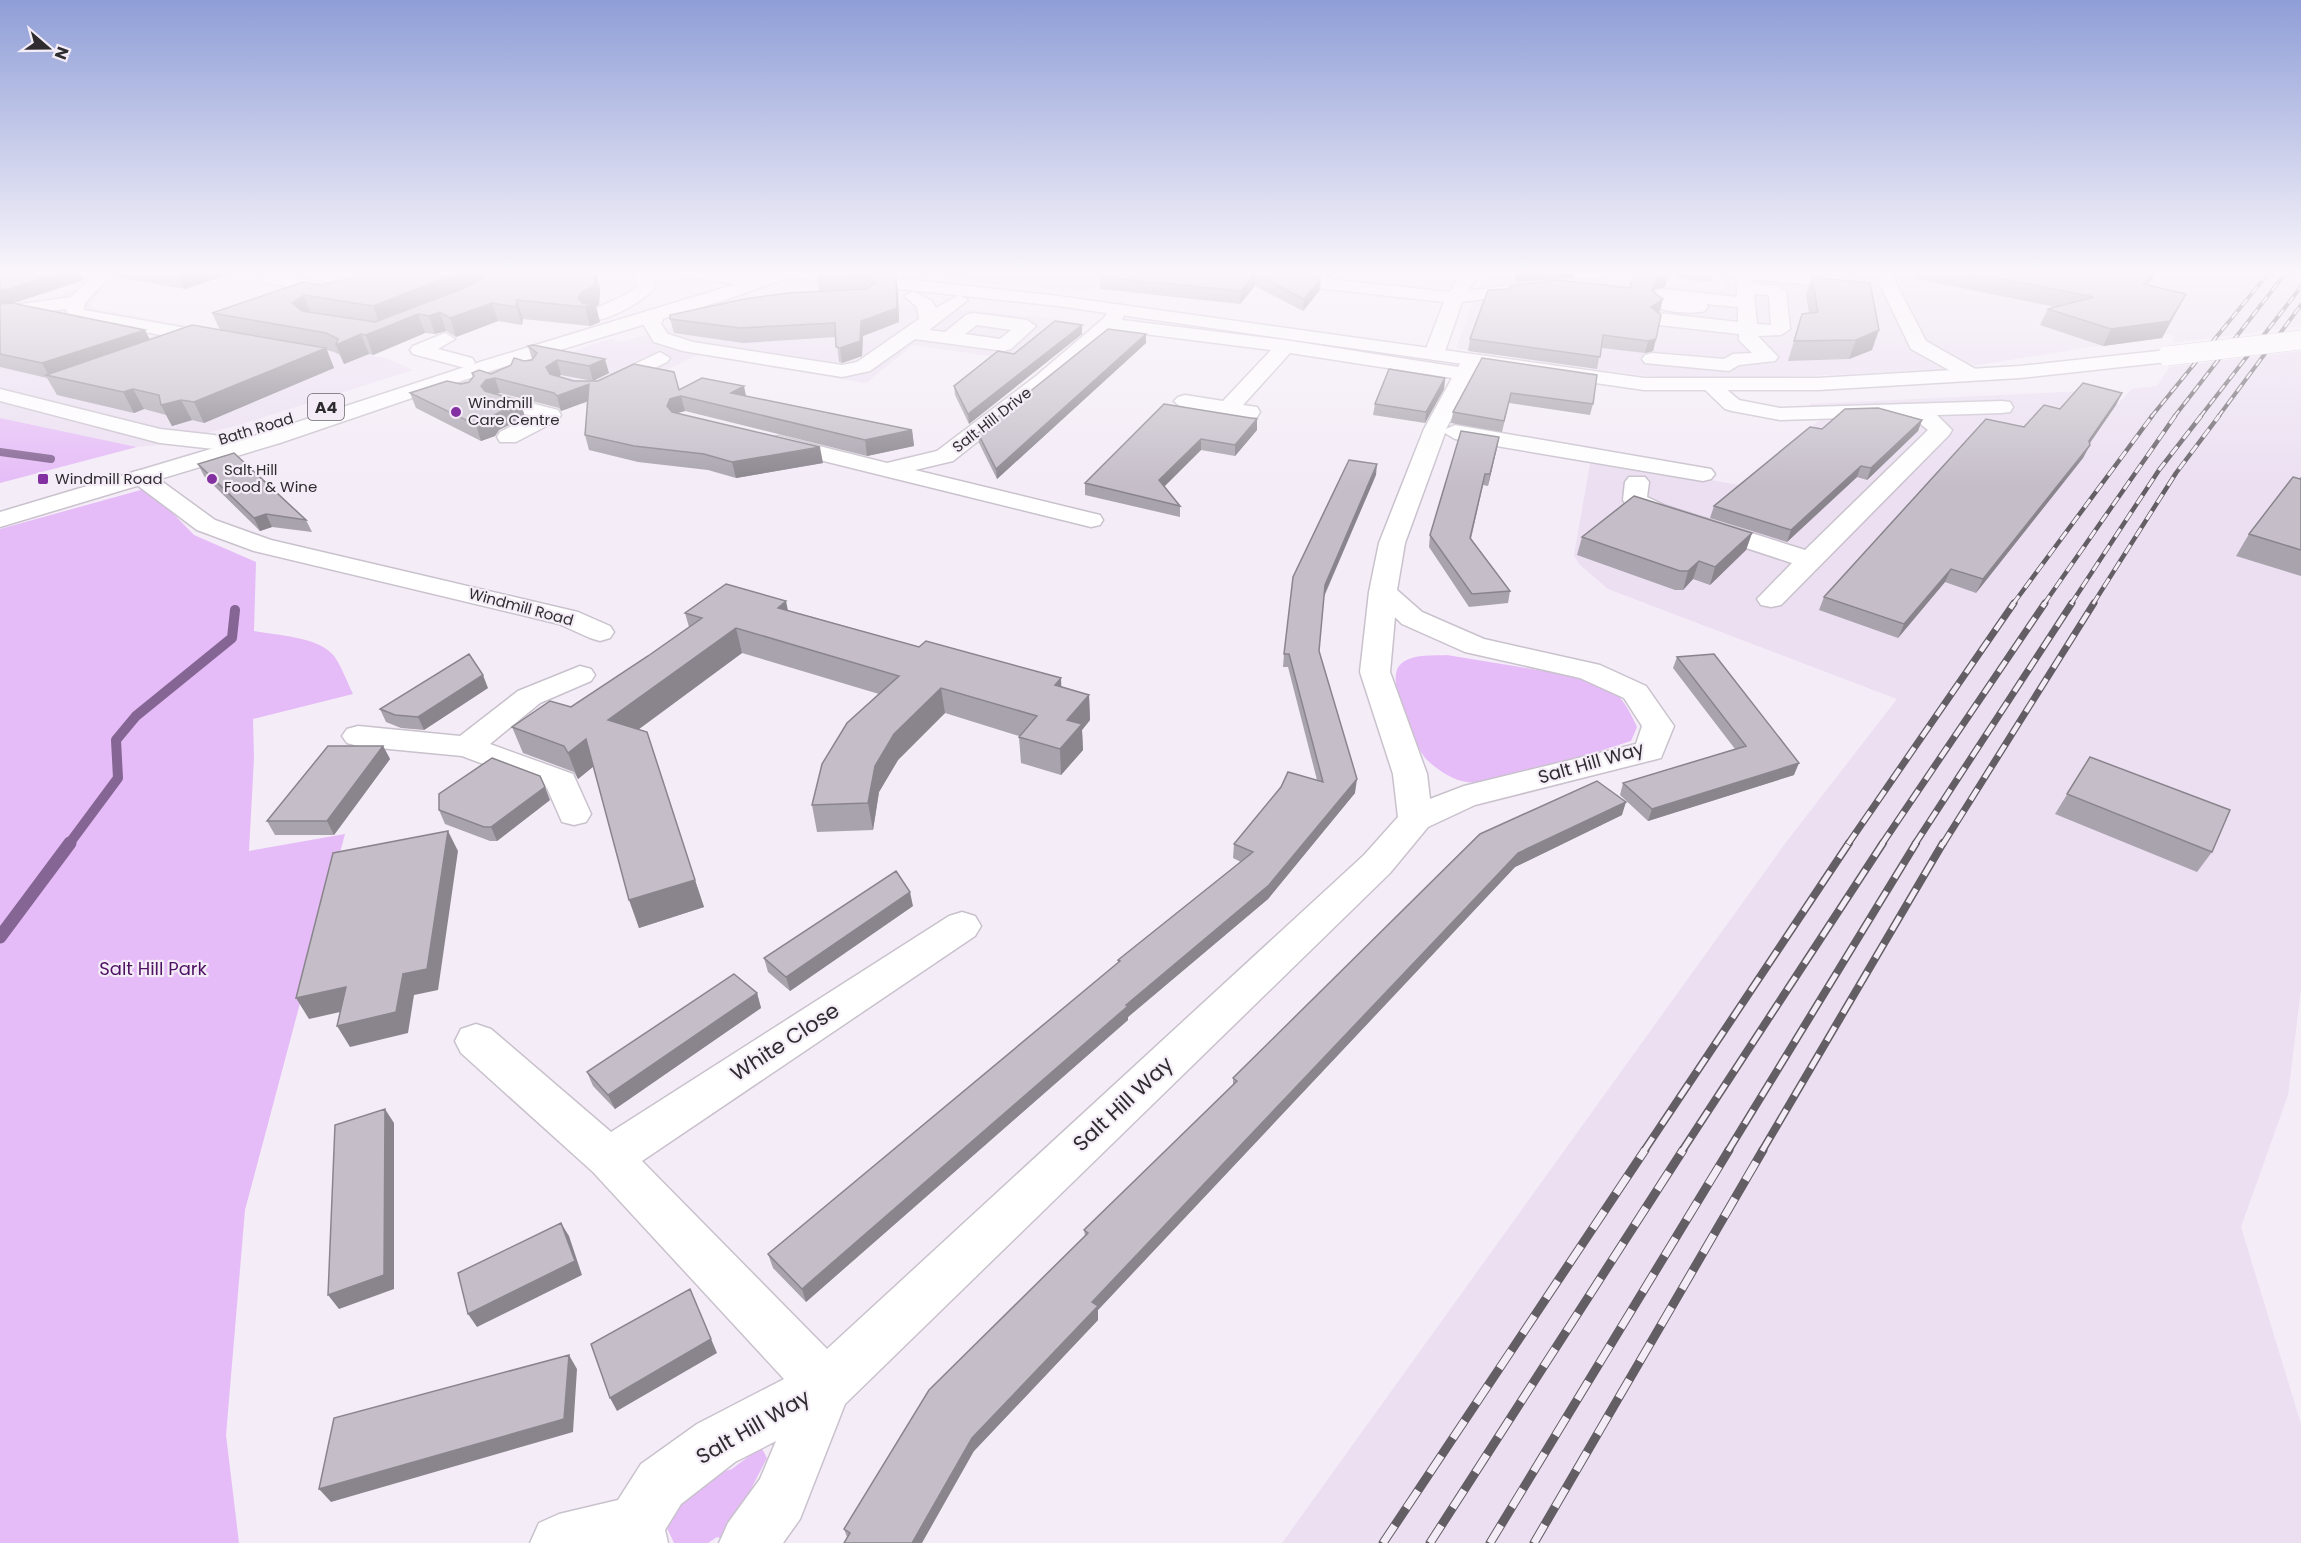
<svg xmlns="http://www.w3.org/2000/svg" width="2301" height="1543" font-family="Poppins,sans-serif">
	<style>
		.built { fill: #ebdff1 }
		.green { fill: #e5bcf7 }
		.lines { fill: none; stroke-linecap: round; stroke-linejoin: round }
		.stream-far2 { stroke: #856593; stroke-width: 8 }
		.stream-far1 { stroke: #856593; stroke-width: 10 }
		.stream { stroke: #856593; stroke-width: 13 }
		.minor-casing { stroke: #c9c2cd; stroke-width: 3 }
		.major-casing { stroke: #c9c2cd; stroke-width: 3 }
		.minor { fill: #fff; fill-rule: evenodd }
		.major { fill: #fff; fill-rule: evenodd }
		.rail-far4-casing { stroke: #635e64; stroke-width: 4 }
		.rail-far3-casing { stroke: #635e64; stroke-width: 4.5 }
		.rail-far2-casing { stroke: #635e64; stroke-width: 7 }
		.rail-far1-casing { stroke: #635e64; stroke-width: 8 }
		.rail-casing { stroke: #635e64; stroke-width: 9 }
		.rail-far4 { stroke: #f4ecf7; stroke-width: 2; stroke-dasharray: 8; stroke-linecap: butt }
		.rail-far3 { stroke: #f4ecf7; stroke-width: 3; stroke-dasharray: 10; stroke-linecap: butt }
		.rail-far2 { stroke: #f4ecf7; stroke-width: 4.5; stroke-dasharray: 13; stroke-linecap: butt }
		.rail-far1 { stroke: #f4ecf7; stroke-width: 5; stroke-dasharray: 16; stroke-linecap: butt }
		.rail { stroke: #f4ecf7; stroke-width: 7; stroke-dasharray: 21; stroke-linecap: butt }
		.major-bridge-casing { stroke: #c9c2cd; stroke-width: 20; stroke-linecap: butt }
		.major-bridge { stroke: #fff; stroke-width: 19 }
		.wall { fill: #a9a3ad }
		.shaded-wall { fill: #8a858d }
		.building { fill: #c5bec9; stroke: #8a858d; stroke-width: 1.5 }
		.poi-dot { fill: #8331a0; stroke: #f4ecf7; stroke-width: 2 }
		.labels { text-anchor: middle; stroke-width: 4.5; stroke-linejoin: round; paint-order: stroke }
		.far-poi-label { font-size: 15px; fill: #2f2c30; stroke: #f4ecf7; text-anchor: start }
		.far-street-label { font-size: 15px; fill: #2f2c30; stroke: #f4ecf7 }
		.shield { fill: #f4ecf7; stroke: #6a666c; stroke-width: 1.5 }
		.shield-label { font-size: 16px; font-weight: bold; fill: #2f2c30 }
		.street-label { font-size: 18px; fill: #2f2c30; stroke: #f4ecf7 }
		.park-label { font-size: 18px; fill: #4e1262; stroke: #f4ecf7 }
		.near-street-label { font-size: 21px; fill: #2f2c30; stroke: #f4ecf7 }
	</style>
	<rect width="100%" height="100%" fill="#f4ecf7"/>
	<path class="built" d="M870,270H1117L1087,293Z
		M1488,270H1515L1725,291V278L1688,270H2301V326L2173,343V334L1953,369L1739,379L1664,378L1557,365L1456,348L1474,299Z
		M102,290L92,302V308L231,334L426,331L370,355L389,359L413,370L242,424L166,444L137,447L0,418V309L18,302L58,299L65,292Z
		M889,303L1052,318L1089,324L1045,364L913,345L866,383L698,355L593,406L480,382L610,339L622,342L710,315Z
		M2301,351V989L2288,1095L2241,1227L2301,1424V1543H1282L1787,841L1897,699L1608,589L1579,564L1574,555L1590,464L1603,461L1739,485L1821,419L1824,415L1809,404L2107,390L2109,403L2117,405L2132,389L2157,386L2169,367Z"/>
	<path class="green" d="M0,418L137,447L0,483Z
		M148,488L194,535L256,562L254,631C276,635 320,637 334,656C342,667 347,682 353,694L253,719L254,758L249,851L345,834L245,1210L226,1435L239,1543H0V529Z
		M1447,655L1599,680C1619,691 1628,707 1637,727L1631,741C1594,752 1501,788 1467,782C1452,780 1438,770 1427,760C1414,746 1386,683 1399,666C1410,653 1432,656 1447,655Z
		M761,1447L767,1458L725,1540L717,1537L708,1543H674L666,1526L696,1480L732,1469Z"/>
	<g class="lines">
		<path class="stream-far2" d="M0,452L51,459"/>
		<path class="stream-far1" d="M69,844L118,778L116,740L136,716L232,638L235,610"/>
		<path class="stream" d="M0,937L70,843"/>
		<g class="minor-casing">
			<path id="minor" d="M98,270H111L113,273L85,303L84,310L215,333L225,339L215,345L75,319L69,318L66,309L0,317V307L71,297Z
				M389,270H412L410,274L357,294L334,295L268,283L259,278L268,273L334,285L354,284Z
				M1557,270H1606L1610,274C1602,283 1564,279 1557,270Z
				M1736,270L1856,279L1865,284L1856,289L1753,279L1754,283L1777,286L1786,291L1790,329L1781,335L1758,336L1778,357L1775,361L1739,365L1729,371L1645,363L1642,359L1645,355L1652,353L1724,359L1733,354L1752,353L1739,340V334L1659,325L1650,319L1659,313L1738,322V307L1706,304L1708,307L1705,311C1693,314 1659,313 1651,303L1657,290L1663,289L1737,297ZM1754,294L1769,295L1771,325L1757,324Z
				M1873,270H1889L1926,341L1979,371L1982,375L1979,379H1965L1911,349Z
				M1466,275L1475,280L1468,291L1531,282L1540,287L1531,292L1462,302L1444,354L1434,360L1424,354L1444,302L1309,287L1300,282L1309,277L1450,292L1460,276Z
				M913,291L932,301L936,308L959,295L968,300L929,330L945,332L966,315L973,313L1027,320L1036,326L1011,349L1004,351L915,339L870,371L842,377L683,351L654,342L643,324L650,310L656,309L665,314L661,324L668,334L693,342L842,365L857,362L919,319L917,307L904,296ZM977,325L1011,330L1000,339L965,334Z
				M1117,305L1126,310L1122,320L1285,340L1458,367L1465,356H1479L1482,360L1446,429L1455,425L1711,469L1715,474L1711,479L1703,481L1455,439L1445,433L1405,543L1397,590L1422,612L1484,639L1600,665L1646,686L1674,726L1661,758L1475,805L1428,827L1390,873L845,1404L800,1519L783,1543H719L728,1523L760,1479L776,1441L735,1462L681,1504L665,1530L668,1543H530L539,1523L559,1514L618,1500L641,1464L697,1424L784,1379L593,1172L461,1053L455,1041L461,1029L476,1024L491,1029L611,1132L949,916L962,912L975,916L981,926L975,936L642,1161L827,1349L1364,855L1398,817L1393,774L1360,672L1369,592L1379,543L1424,429L1452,378L1290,353L1243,405L1257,407L1260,412L1257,417L1249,418L1185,407L1178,405L1174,401L1178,397L1185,395L1223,401L1271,350L1113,330L1050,384L953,461L915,470L1100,515L1103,520L1100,525L1091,527L771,448L768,443L771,438L779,436L887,463L937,451L1036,376L1104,318L1111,306ZM1395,617L1402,624L1465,652L1580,678L1624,698L1642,726L1636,744L1464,786L1430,799L1427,774L1390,672Z
				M445,333L455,339L438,349L472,358L475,362L472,366L465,368L413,354L410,350L413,346Z
				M660,352L670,358L667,362L611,390H597L594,386L597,382Z
				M1710,379L1717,381L1739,400L1780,408L2002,401L2010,402L2013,407L2010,412L2002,413L1937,415L1952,430L1949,435L1781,605L1771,607L1761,605L1757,599L1792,563L1648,516L1626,505L1623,500L1625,482L1629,477H1645L1649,482L1647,497L1666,506L1805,550L1928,430L1911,416L1780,420L1732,411L1725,409L1700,385L1703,381Z
				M0,389L160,429L214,435L222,437L225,442L222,447L214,449L160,443L0,401Z
				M499,395L558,410L561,415L558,420L516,442H500L497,437L500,432L531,416L492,405L488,401L492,397Z
				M141,470L149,472L215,520L271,540L578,612L610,626L614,632L610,638L600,641L590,638L559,624L254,551L197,530L133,482L129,477L133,472Z
				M580,666L591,669L595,675L591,681L540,703L490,744L573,774L591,814L586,822L574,825L562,822L547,788L462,756L358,746L347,743L342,736L347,729L358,726L460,736L518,691Z"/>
		</g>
		<g class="major-casing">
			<path id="major" d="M634,270H650L655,287C645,301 604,324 588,320L585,316L588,312L627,294L637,286Z
				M665,270H709L756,277L769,272L768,270H823L1058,296L1644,378H1818L2020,366L2167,350L2177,356L2167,362L2020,378L1818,390H1644L1058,306L790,277L728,299L497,369L280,443L0,527V512L264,433L483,361L736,284L673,275Z"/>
		</g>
		<use href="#minor" class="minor"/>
		<use href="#major" class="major"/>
		<g class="rail-far4-casing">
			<path id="rail-far4" d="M2151,417L2271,270
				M2174,417L2288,270
				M2200,417L2301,287
				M2218,417L2301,305"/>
		</g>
		<g class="rail-far3-casing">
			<path id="rail-far3" d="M2013,604L2152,416
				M2044,604L2175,416
				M2071,604L2159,470L2201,416
				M2093,604L2176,473L2219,416"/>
		</g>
		<g class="rail-far2-casing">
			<path id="rail-far2" d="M1848,844L2014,603
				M1882,844L2045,603
				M1915,844L2072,603
				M1943,844L2094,603"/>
		</g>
		<g class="rail-far1-casing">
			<path id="rail-far1" d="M1644,1151L1849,843
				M1682,1151L1883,843
				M1728,1151L1916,843
				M1762,1151L1943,843"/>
		</g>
		<g class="rail-casing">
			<path id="rail" d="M1383,1543L1645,1150
				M1430,1543L1683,1150
				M1490,1543L1729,1150
				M1534,1543L1763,1150"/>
		</g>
		<use href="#rail-far4" class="rail-far4"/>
		<use href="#rail-far3" class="rail-far3"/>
		<use href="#rail-far2" class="rail-far2"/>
		<use href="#rail-far1" class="rail-far1"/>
		<use href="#rail" class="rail"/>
		<g class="major-bridge-casing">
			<path id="major-bridge" d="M2167,356L2301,340"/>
		</g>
		<use href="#major-bridge" class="major-bridge"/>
	</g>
	<path class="wall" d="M0,270H79L84,280L13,303L150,339L220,330L212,313L321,285L600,288L599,305L596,306L600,322L590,326L523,319L522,325L498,321L456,337L446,331L435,334L425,333L373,355L369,354L344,364L340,355L334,352L327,350L334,368L204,423L192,420L172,426L166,415L144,409L134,413L57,395L47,378L0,367Z
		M112,270H242L185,289L115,277Z
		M829,270L896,277L898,291L899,322L863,336L862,356L842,363L839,362L836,337L743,343L674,333L670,319L866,289L819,291L817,277Z
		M853,270H897L898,276L853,271Z
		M1104,270H1337L1331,277L1309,275L1308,276L1321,278L1320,290L1303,311L1255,286L1240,304L1100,289V277L1103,275L1102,272Z
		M1677,270H1703L1713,274L1711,282L1676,278Z
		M1916,270H2159L2147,285L2186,294L2162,338L2103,346L2040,325L2048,309L2055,307L1913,278Z
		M1812,277L1872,350L1849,359L1788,361L1802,314L1809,313L1806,295Z
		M1665,287L1655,289L1654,292L1660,311L1658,312L1656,339L1653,351L1645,353L1601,348L1597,369L1468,351L1470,339L1630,288Z
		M1082,325V334L969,424L955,395L954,386L1014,354Z
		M1146,334V343L997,479L979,443L978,433Z
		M533,345L609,373L593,381L561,375L558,377L574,381L746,396L912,430L914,446L867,456L685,411L677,413L823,463L736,478L708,470L638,462L589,450L585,435L588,401L561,411L559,408L500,393L494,394L520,401L525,417L499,430L495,436L481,441L416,408L410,393L469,382L473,377L472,373L491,374L532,359L528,346Z
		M1482,358L1593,404L1590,415L1509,403L1502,432L1451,423L1453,412Z
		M1445,378L1444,389L1425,423L1373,415L1375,404Z
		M2122,393L2116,405L2089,444L2083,458L1976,593L1945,582L1898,638L1819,610L1824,597L2024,427L2060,409Z
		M1164,404L1257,419V430L1235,456L1201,450L1164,486L1180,506V517L1085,495V483Z
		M1922,420L1918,431L1867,480L1857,477L1787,542L1710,518L1714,506L1822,429Z
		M1499,437L1488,486L1483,485L1471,539L1510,591L1508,603L1469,607L1429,547L1430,535Z
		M198,464L306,520L312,532L272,527L260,531L204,476Z
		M1376,475L1324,597L1319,651L1355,793L1268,899L1128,1017V1020L806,1302L773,1268L768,1254L1118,963V960L1241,862L1233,858L1234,844L1317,780L1288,667H1283L1284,654Z
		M2301,478V576L2236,556L2249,534Z
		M1752,533L1746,550L1710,585L1693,579L1683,590H1675L1577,555L1582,537Z
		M788,610L919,647L1061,678V687L1089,695L1090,720L1082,730L1083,750L1061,775L1021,763L1019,737V736L945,713L898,760L879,792L873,830L817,832L812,805L879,694L742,653L638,730L695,880L704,907L639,928L593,767L578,779L574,772L523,753L512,727L571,707L648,656L689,627L685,613Z
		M1677,657L1794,775L1648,821L1620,795L1623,783L1735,749L1673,668Z
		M488,688L424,730L401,728L386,722L380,709Z
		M383,746L390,759L334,835H275L267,821Z
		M2090,757L2212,852L2197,872L2055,814Z
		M550,800L497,841H490L445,824L439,810Z
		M1622,815L1515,867L1098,1310V1320L974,1451L847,1537L844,1529L1085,1236L1084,1230L1233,1085V1078L1480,834Z
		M913,906L790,991L768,972L764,958Z
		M757,993L761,1008L615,1109L593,1086L587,1072Z"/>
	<path class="shaded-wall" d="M66,270H79L84,280L17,302L0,305V290Z
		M195,270H242L185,289L178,275Z
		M461,270H503L459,293L380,325L373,306Z
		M595,270L600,288L599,305L596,306L600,322L590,326L585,307L578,298Z
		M1299,270H1310L1309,275L1298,281Z
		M1332,270H1337L1331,277Z
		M1556,270H1575L1573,278L1515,282L1516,273Z
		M2155,270H2159L2136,300L2143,284Z
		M1255,274V286L1240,304L1241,291Z
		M1668,276L1665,287L1655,289L1649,302L1652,291L1658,278Z
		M896,277L898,291L899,322L863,336L862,356L842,363L840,348Z
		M1321,278L1320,290L1303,311L1304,299Z
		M2186,294L2162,338L2103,346L2111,329Z
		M304,295L311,314L300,321L292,303Z
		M1663,299L1660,311L1648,318L1651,307Z
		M517,300L523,319L522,325L516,307Z
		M492,303L498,321L456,337L450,318Z
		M440,312L446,331L435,334L429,316Z
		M418,314L425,333L373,355L366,335Z
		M1082,325V334L969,424L968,414Z
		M145,330L152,344L49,376L42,363Z
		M1879,330L1872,350L1849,359L1856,340Z
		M361,334L369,354L344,364L336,345Z
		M1146,334V343L997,479L996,469Z
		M1656,339L1653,351L1645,353L1648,341Z
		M326,348L334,368L204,423L194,402Z
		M605,359L609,373L593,381L589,366Z
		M557,360L561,375L550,382L546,367Z
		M495,378L500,393L491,395L486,401L481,386L486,380Z
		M1445,378L1444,389L1425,423L1426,412Z
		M589,384L594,399L561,411L557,396Z
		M744,386L747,401L731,393Z
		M133,389L144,409L134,413L123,392Z
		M2122,393L2116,405L2083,453L2089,441Z
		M681,396L685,411L674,414L671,421L667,406L670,399Z
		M181,400L192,420L172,426L161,405Z
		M520,401L525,417L499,430L495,436L481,441L476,425L494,415Z
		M1257,419V430L1235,456V445Z
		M1922,420L1918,431L1867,480L1871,468Z
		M912,430L914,446L867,456L865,440Z
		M1499,437L1497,448L1488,486L1490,474Z
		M1201,439V450L1159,492V480Z
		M2090,445L2083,458L1976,593L1983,579Z
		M820,447L823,463L736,478L732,462Z
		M1377,464L1376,475L1323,598L1325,585Z
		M1861,466L1857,477L1787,542L1791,530Z
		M266,514L272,527L260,531L254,518Z
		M1752,533L1746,550L1710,585L1715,567Z
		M1699,561L1693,579L1683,590L1688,571Z
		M1951,569L1945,582L1898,638L1904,624Z
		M786,601L791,625L778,608Z
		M736,628L742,653L617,745L608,720Z
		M483,675L488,688L424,730L418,717Z
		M1061,678L1062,704L1055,685Z
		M941,688L945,713L898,760L879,792L873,830L868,803L875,766L894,734Z
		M1089,695L1090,720L1082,730L1083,750L1061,775L1060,749L1067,720Z
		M586,739L595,765L578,779L568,753Z
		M383,746L390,759L334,835L327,821Z
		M1799,763L1794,775L1648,821L1652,809Z
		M1357,779L1355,793L1268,899L1128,1017V1020L806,1302L802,1289L1126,1005Z
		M545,787L550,800L497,841L491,827Z
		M1626,802L1622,815L1515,867L1098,1310V1320L974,1451L922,1543H912L972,1438L1092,1302L1518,853Z
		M448,831L458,851L438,990L414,995L408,1033L350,1047L337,1026L403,974Z
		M695,880L704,907L639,928L629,900Z
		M910,892L913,906L790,991L786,977Z
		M346,987L358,1008L309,1019L296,998Z
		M757,993L761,1008L615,1109L608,1095Z
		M385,1109L394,1123V1289L339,1309L328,1295Z
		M561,1223L569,1236L582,1275L477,1327L468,1314Z
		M690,1289L717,1353L617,1411L610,1398Z
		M569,1355L577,1369L573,1432L331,1502L319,1489Z"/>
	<path class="building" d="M0,270H66L9,289L0,290Z
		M148,270H195L178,275Z
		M372,270H461L453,275L373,306L304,295L292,303L302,311L375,322L467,287L496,270H595L594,286L582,292L578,298L583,304L595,303L585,307L517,300L516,307L492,303L450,318L440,312L429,316L418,314L366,335L361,334L336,345L338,339L326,333L212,313L303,282L321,285L351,278Z
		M829,270L896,277L897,308L861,321L860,341L840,348L836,347L835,323L740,328L670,319V315L744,299L789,293L865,289L876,283L865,275L817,277Z
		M1104,270H1300L1309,277L1321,278L1304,299L1255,274L1241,291L1100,277L1106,272H1102Z
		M1518,270H1556L1516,273Z
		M1635,270H1669L1668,276L1658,278L1652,291L1663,299L1651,307L1661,315L1656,339L1648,341L1603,335L1600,357L1470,339L1488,290L1509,289L1510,286L1558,280L1630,288Z
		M1678,270H1714L1713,274Z
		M1956,270H2155L2143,284L2186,294L2170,321L2111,329L2048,309L2094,297Z
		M1812,277L1870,283L1879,330L1856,340L1794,341L1802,314L1818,312Z
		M12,303L145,330L42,363L0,354V304Z
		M1055,321L1082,325L968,414L954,386L998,351L1014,354Z
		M192,325L326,348L194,402L181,400L161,405L159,395L133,389L123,392L46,375Z
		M1108,329L1146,334L996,469L978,433Z
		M533,345L605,359L589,366L557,360L546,367L550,374L574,381H598L634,364L674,372L679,390L702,378L744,386L731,393L912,430L865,440L681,396L670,399L667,406L672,412L820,447L732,462L704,454L634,446L585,435L589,384L557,396L554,393L495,378L486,380L481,386L485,391L520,401L494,415L490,420L476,425L410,393L447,381L461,384L469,382L474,376L472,373L479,370L491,374L511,365L514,358L524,361L532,360L537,353L528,346Z
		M1482,358L1597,375L1593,404L1511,393L1504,421L1453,412Z
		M1389,369L1445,378L1426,412L1375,404Z
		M2083,383L2122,393L2089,441L2090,445L1983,579L1951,569L1904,624L1824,597L1986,419L2024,427L2044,405L2060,409Z
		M1164,404L1257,419L1235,445L1201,439L1159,480L1180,506L1085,483Z
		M1878,408L1922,420L1871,468L1861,466L1791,530L1714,506L1810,427L1822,429L1845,409Z
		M1461,431L1499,437L1490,474H1485L1470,538L1510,591L1472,594L1430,535Z
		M234,453L306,520L266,514L254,518L198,464Z
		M1349,460L1377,464L1325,585L1319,651L1357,779L1269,885L1126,1005L1128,1006L802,1289L768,1254L1120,961L1118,960L1253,852L1234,844L1281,787L1288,772L1323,782L1289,654H1284L1293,577Z
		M2293,477L2300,479L2301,478V550L2249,534Z
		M1634,496L1752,533L1715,567L1699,561L1688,571H1680L1582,537Z
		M726,584L786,601L778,608L919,647L926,641L1061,678L1055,685L1089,695L1067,720L1082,724L1060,749L1019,737L1037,716L941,688L894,734L875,766L868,803L812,805L822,764L847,723L899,676L736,628L608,720L647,732L695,880L629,900L586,739L568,753L564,746L512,727L550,701L571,707L648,656L702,618L685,613Z
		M469,654L483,675L418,717L395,715L380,709Z
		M1714,654L1799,763L1652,809L1623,783L1746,746L1677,657Z
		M328,746H383L327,821H267Z
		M2090,757L2230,810L2212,852L2067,794Z
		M492,758L540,776L545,787L491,827H484L439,810V794Z
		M1597,781L1626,802L1518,853L1092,1302L1098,1306L972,1438L912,1543H844L850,1533L844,1529L929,1390L1088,1233L1084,1230L1237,1081L1233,1078L1480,834Z
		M448,831L427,969L403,974L396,1012L337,1026L346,987L296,998L333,853Z
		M896,871L910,892L786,977L764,958Z
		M734,974L757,993L608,1095L587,1072Z
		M385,1109L384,1275L328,1295L335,1125Z
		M561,1223L575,1261L468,1314L458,1273Z
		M690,1289L711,1339L610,1398L591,1344Z
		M569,1355L564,1419L319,1489L334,1418Z"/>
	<linearGradient id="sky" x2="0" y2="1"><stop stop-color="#8f9ed7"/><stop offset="0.56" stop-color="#faf6fb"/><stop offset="1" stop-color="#faf6fb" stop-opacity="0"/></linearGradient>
	<rect width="2301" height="486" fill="url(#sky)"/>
	<g class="poi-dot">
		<circle cx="456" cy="412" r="6"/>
		<rect x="37" y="473" width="12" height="12" rx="3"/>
		<circle cx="212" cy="479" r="6"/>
	</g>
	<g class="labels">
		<g class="far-poi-label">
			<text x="468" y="408">Windmill<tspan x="468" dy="17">Care Centre</tspan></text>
			<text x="224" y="475">Salt Hill<tspan x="224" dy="17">Food &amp; Wine</tspan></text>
			<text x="55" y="484">Windmill Road</text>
		</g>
		<g class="far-street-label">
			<text transform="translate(992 420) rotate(-38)" y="5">Salt Hill Drive</text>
			<text transform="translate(256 429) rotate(-17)" y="5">Bath Road</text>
			<text transform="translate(521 607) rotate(15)" y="5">Windmill Road</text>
		</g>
		<rect class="shield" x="308" y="394" width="36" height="26" rx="4.5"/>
		<g class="shield-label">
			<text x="326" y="413">A4</text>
		</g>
		<g class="street-label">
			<text transform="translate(1591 763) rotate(-16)" y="6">Salt Hill Way</text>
		</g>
		<g class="park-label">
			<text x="153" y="975">Salt Hill Park</text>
		</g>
		<g class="near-street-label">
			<text transform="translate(785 1042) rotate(-33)" y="7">White Close</text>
			<text transform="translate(1123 1104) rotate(-43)" y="7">Salt Hill Way</text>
			<text transform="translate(753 1427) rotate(-30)" y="7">Salt Hill Way</text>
		</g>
	</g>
	<g transform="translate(48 48) rotate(110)" stroke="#f4ecf7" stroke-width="4.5" paint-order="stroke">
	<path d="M0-4.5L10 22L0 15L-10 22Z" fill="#2f2c30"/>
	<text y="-9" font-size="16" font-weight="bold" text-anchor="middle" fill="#2f2c30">N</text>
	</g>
</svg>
